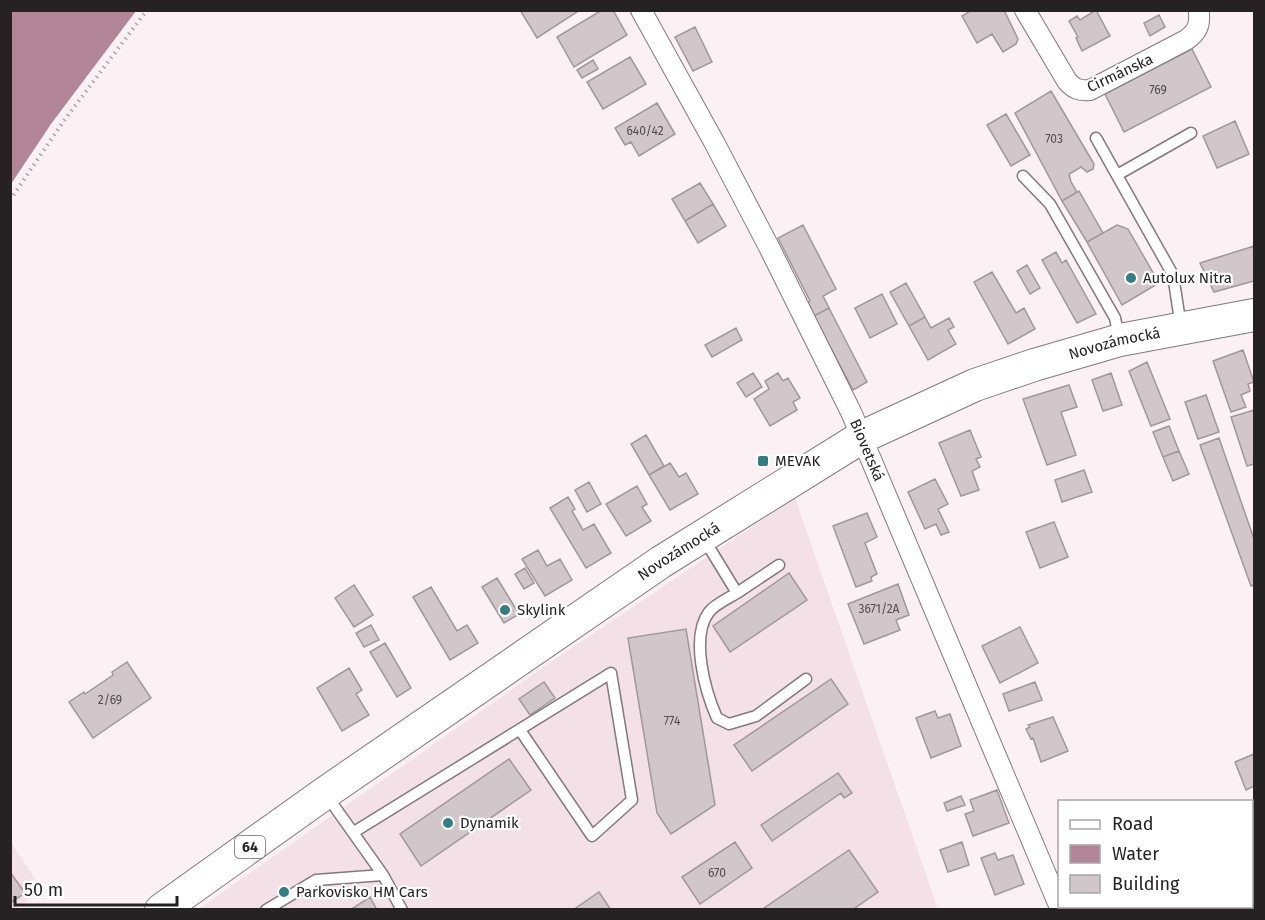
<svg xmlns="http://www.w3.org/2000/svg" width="1265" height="920" font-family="'Fira Sans',sans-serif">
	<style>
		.built { fill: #f4e1e8 }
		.water { fill: #b28696 }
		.building { fill: #d1c7ca; stroke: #a1979b; stroke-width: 1.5 }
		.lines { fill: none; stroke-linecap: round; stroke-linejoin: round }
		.service-casing { stroke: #82797c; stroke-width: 13 }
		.minor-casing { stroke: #82797c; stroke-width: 22 }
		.primary-casing { stroke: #82797c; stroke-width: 34 }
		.path { stroke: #aea5a8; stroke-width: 4; stroke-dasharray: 1.5 4.5; stroke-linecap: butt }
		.service { stroke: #fff; stroke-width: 10 }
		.minor { stroke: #fff; stroke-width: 20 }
		.primary { stroke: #fff; stroke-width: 32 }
		.poi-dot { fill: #357d84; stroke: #fff; stroke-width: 2 }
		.labels { text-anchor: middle; stroke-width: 4.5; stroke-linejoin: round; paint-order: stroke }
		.number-label { font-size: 12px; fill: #514b4d }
		.shield { fill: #fff; stroke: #676465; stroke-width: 1.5 }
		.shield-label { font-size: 14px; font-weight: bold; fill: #262223 }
		.street-label { font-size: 15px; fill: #262223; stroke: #fff }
		.poi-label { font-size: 15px; fill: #262223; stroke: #fff; text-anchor: start }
	</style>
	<rect width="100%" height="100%" fill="#fbf0f4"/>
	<path class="built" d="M795,498L938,909L197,910L558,657Z
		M10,841L42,889L14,910L11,909Z"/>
	<path class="water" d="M11,10L136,11L51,124L11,184Z"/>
	<path class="building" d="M520,10H580L537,38Z
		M602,10H613L627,35L574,67L557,37Z
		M972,10H1004L1018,39L1016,44L1003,52L992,34L977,43L962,16Z
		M1096,10L1110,36L1082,51L1076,38L1078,37L1069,21L1077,16L1080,20Z
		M1159,15L1165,27L1150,36L1144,23Z
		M695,27L712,62L693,71L675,37Z
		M1192,49L1211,87L1124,132L1105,94Z
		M630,57L646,84L603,109L587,82Z
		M593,60L598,69L582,78L577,70Z
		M1051,91L1094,164L1093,169L1087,172L1081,167L1069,174L1071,182L1077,192L1062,201L1015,113Z
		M657,103L675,134L639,156L631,142L625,145L615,128Z
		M1006,114L1030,155L1011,166L987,125Z
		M1235,121L1249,154L1217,168L1203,136Z
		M700,183L713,204L685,221L672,199Z
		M1079,191L1103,233L1087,242L1062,201Z
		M713,204L726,226L698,243L685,221Z
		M803,225L836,289L823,296L829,308L814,316L808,302L810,301L778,238Z
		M1117,225L1128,229L1159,283L1122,305L1087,242Z
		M1254,246V281L1214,292L1200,263Z
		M1056,252L1062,263L1066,260L1096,314L1077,323L1042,260Z
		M1027,265L1040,288L1030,294L1017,271Z
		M992,272L1016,313L1024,308L1035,329L1008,344L974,282Z
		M906,283L925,317L909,326L890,292Z
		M882,294L897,324L870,338L855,308Z
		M829,308L867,382L853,390L814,316Z
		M925,317L931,328L949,318L954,327L948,330L956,344L928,360L909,326Z
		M736,328L742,340L712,357L705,345Z
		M1243,350L1254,382L1248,384L1250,391L1241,395L1246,407L1231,412L1213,361Z
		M1147,362L1170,419L1151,426L1129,371Z
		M753,373L762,387L746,397L737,383Z
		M778,373L783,381L788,378L800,398L793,402L797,410L770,426L754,399L769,389L765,381Z
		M1111,373L1122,405L1103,411L1092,380Z
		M1069,385L1077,407L1061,412L1076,455L1047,465L1023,399Z
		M1206,395L1219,432L1198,439L1185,402Z
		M1254,410V464L1247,466L1231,417Z
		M1169,426L1179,451L1163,457L1153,432Z
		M970,430L981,457L976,459L980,467L972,471L979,490L961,496L939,443Z
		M646,435L664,466L649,475L631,444Z
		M1219,438L1254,539V585L1251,586L1200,445Z
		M1179,451L1189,474L1173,481L1163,457Z
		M670,463L679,477L686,473L698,494L670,510L649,475Z
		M1084,470L1092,492L1062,502L1055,480Z
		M935,479L948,504L938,509L949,532L941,535L936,524L925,529L908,492Z
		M589,482L601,504L587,512L575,490Z
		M637,486L647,504L642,507L651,521L626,536L606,504Z
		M568,497L575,509L572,511L583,530L594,524L611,553L586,568L550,508Z
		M867,513L877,537L865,543L877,574L871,577L872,581L856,587L833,526Z
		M1054,522L1068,557L1040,568L1026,532Z
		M538,550L547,566L560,559L572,580L545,596L522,559Z
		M525,568L534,583L524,589L515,574Z
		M789,573L807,600L730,652L713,626Z
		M497,578L519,614L504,623L482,587Z
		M898,584L909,615L896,620L900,630L864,644L848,604Z
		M354,585L373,615L354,627L335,598Z
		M431,587L457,631L467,625L478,643L450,660L413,597Z
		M371,625L379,640L364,647L356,633Z
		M1020,627L1038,663L1000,683L982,646Z
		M686,629L715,805L671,834L657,813L628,638Z
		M385,643L411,688L397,697L370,652Z
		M127,662L151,698L93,738L69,702L84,692L85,694L113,675L112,672Z
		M349,668L362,690L356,694L369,715L342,731L317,688Z
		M831,679L848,704L752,771L734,745Z
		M544,682L555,698L530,715L519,699Z
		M1035,682L1042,700L1009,711L1003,694Z
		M935,711L938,718L950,714L961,746L931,758L916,718Z
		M1053,717L1068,751L1041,762L1033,738L1031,739L1026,729L1030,727L1028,725Z
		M1254,754V786L1246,790L1235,762Z
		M509,759L531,790L421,866L400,834Z
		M838,773L852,793L844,798L841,793L772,841L761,825Z
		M997,790L1009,823L973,836L965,814L974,811L970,800Z
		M961,796L965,805L947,811L944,803Z
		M735,842L752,868L700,904L682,877Z
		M962,842L969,865L948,872L940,850Z
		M849,850L878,892L852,910H761Z
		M995,853L998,860L1013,855L1024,884L995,895L981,858Z
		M10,872L25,893L10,903Z
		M599,892L611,910H573Z
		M370,897L377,910H350Z"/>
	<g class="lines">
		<g class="service-casing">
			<path id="service" d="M1096,138L1173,275L1181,327
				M1117,175L1191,133
				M1023,176L1050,204L1115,318L1119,337
				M704,539L737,593L779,565
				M737,593C729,598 715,604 709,612C690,637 705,691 717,718L729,724L756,716L806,679
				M327,796L383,875L402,910
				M354,832L611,673L632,800L592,836L520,730
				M266,910L316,880L383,875"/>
		</g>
		<g class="minor-casing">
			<g id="minor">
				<path id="s1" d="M641,10L714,142L769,247L851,412L1061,910"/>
				<path d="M1025,10L1067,81C1074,89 1079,91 1090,90L1186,40C1197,32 1200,26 1199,13"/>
			</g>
		</g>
		<g class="primary-casing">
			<g id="primary">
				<path id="s2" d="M161,910L325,793L661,562L862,437L975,385L1034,365L1120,340L1254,315"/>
			</g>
		</g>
		<path class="path" d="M10,200L63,122L147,10"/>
		<use href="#service" class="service"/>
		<use href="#minor" class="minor"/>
		<use href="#primary" class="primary"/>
	</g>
	<g class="poi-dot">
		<circle cx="1131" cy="278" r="6"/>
		<rect x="757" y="455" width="12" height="12" rx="3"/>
		<circle cx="505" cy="610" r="6"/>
		<circle cx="448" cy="823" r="6"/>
		<circle cx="284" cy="892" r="6"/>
	</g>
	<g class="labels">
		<g class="number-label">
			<text x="1158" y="94">769</text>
			<text x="645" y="135">640/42</text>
			<text x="1054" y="143">703</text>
			<text x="879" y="613">3671/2A</text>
			<text x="110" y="704">2/69</text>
			<text x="672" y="725">774</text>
			<text x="717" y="877">670</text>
		</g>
		<rect class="shield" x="235" y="836" width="30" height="22" rx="4.5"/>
		<g class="shield-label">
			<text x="250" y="852">64</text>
		</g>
		<g class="street-label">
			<text transform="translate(1120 73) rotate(-25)" y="5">Cirmánska</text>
			<text dy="5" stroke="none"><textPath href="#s2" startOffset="1116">Novozámocká</textPath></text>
			<text dy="5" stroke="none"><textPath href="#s1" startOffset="495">Biovetská</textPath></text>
			<text dy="5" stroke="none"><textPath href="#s2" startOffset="630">Novozámocká</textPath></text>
		</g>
		<g class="poi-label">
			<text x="1143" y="283">Autolux Nitra</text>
			<text x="775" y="466">MEVAK</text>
			<text x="517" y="615">Skylink</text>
			<text x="460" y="828">Dynamik</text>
			<text x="296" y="897">Parkovisko HM Cars</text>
		</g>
	</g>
	<rect width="1265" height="920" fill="none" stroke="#262223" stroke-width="24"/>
	<rect x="1058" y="800" width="195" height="108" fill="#ffffff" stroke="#a8a7a7" stroke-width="1.5"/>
	<rect x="1070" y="820" width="30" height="9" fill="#ffffff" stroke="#a8a7a7" stroke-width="1.5"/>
	<text x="1112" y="830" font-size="18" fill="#262223">Road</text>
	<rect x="1070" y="845" width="30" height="18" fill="#b28696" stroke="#a8a7a7" stroke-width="1.5"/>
	<text x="1112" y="860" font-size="18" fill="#262223">Water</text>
	<rect x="1070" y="875" width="30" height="18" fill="#d1c7ca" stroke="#a8a7a7" stroke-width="1.5"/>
	<text x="1112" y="890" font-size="18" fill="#262223">Building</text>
	<path d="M15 896v9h162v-9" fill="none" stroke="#262223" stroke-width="3"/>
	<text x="24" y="896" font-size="18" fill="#262223" stroke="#ffffff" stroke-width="4.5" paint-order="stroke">50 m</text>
</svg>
